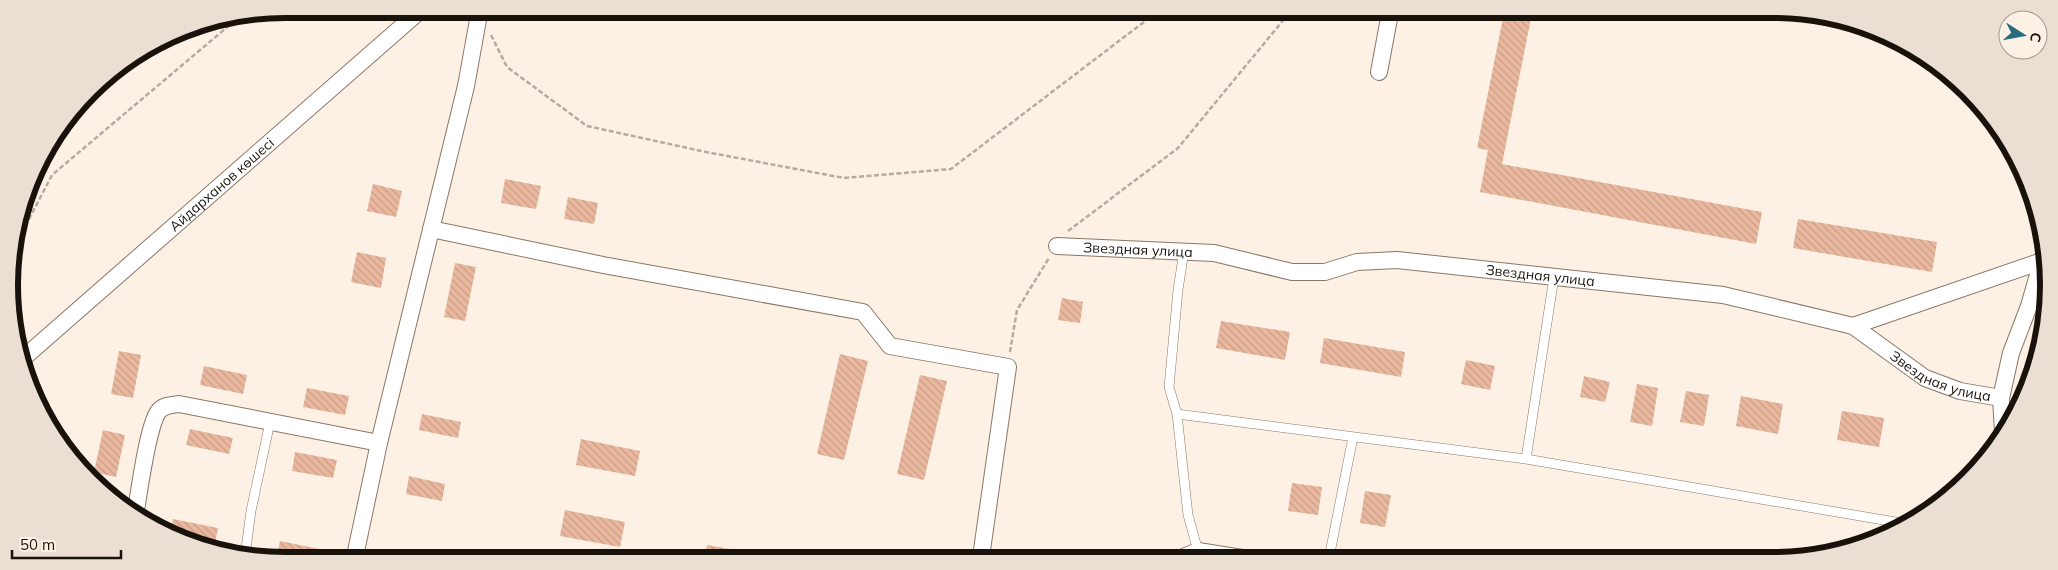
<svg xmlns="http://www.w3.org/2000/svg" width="2058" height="570" font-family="Mulish,sans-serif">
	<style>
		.building { fill: url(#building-back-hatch) }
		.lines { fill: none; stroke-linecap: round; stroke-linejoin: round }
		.lane-casing { stroke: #897765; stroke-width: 10 }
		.street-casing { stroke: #897765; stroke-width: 18 }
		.path { stroke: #b5aba1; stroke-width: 2.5; stroke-dasharray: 5 2.5; stroke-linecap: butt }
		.lane { stroke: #fff; stroke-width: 9 }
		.street { stroke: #fff; stroke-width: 16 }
		.labels { text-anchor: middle; stroke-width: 4; stroke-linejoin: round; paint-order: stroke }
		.street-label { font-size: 14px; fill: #19120b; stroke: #fdf1e5 }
		.rim { fill: none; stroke: #19120b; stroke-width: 6 }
	</style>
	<defs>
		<pattern id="building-back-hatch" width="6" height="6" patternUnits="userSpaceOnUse" patternTransform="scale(1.25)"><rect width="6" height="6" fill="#eab89e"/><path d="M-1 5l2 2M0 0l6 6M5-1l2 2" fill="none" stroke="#c89d87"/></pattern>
	</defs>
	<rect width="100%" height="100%" fill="#fdf1e5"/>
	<path class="building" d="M1504,13H1532L1502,164L1762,212L1756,244L1480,192L1488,150L1477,148Z
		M505,179L541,186L536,209L501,203Z
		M373,184L402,191L396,217L367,211Z
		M568,197L598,203L594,224L564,219Z
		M1798,219L1937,242L1932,272L1793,248Z
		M357,252L386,258L381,288L351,282Z
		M455,263L476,267L465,321L444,317Z
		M1062,298L1083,302L1080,323L1058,320Z
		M1221,321L1290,332L1285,360L1216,348Z
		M1324,338L1405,352L1401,377L1320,363Z
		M119,351L141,355L133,398L111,394Z
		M840,354L868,361L844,460L817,454Z
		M1466,360L1495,366L1490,390L1461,384Z
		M204,366L247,375L243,394L200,385Z
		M920,375L947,381L924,480L897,474Z
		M1584,376L1610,382L1605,402L1580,397Z
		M1637,384L1658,388L1652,426L1630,422Z
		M307,388L349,396L345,415L303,407Z
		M1686,391L1709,395L1704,426L1680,422Z
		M1741,396L1783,404L1778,434L1736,426Z
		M1842,411L1884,418L1879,447L1837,440Z
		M422,414L461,422L458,438L419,430Z
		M190,429L233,438L229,454L186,445Z
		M103,430L125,435L116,477L94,472Z
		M581,439L640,451L635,476L576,465Z
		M295,452L337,460L333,478L292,471Z
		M409,476L445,484L442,501L406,494Z
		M1292,483L1322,487L1318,515L1288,511Z
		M1365,491L1391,495L1385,527L1360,523Z
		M565,510L625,522L620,547L560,536Z
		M173,519L218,528L214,547L171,531Z
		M280,541L329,551V556H277Z
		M707,545L741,551V557H705Z"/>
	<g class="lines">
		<g class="lane-casing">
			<path id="lane" d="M1184,251L1178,290L1169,387L1177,414L1188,515L1198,551
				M1177,414L1526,459L1907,524
				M1526,459L1554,277
				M245,556L251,511L270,422
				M1329,558L1353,437"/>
		</g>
		<g class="street-casing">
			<g id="street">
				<path d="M1379,72L1390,13"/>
				<path d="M431,229L603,265L863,312L890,346L1008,367L981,557"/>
				<path id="s1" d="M1057,246L1214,253L1292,272H1325L1357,262L1397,260L1723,295L1853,326L1925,378L1960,391L2001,398"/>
				<path d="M1853,326L2042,261"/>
				<path id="s2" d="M20,361L422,9"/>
				<path d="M2003,432L2001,398L2011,353L2029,306L2044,254"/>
				<path d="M135,516C139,494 147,429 158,412C163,405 171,405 179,404L379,443"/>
				<path d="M355,556L379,443L466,86L480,9"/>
				<path d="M1181,558L1198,551L1242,558"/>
			</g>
		</g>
		<path class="path" d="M491,35L507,67L587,126L706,152L844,178L951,169L1157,12
			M1068,231L1178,148L1290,12
			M15,246L52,175L238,18
			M1010,352L1017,310L1049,258"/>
		<use href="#lane" class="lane"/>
		<use href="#street" class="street"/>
	</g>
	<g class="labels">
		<g class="street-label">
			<text dy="5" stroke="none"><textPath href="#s2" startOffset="268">Айдарханов көшесі</textPath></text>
			<text dy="5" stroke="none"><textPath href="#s1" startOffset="81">Звездная улица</textPath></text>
			<text dy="5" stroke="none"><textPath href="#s1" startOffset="488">Звездная улица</textPath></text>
			<text dy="5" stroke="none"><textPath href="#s1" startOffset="908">Звездная улица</textPath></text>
		</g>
	</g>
	<path d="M0 0H2058V570H0ZM285 18H1773A267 267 0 0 1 2040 285V285A267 267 0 0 1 1773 552H285A267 267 0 0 1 18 285V285A267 267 0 0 1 285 18Z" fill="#ebdfd4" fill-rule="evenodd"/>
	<path class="rim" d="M285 18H1773A267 267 0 0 1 2040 285V285A267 267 0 0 1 1773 552H285A267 267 0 0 1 18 285V285A267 267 0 0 1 285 18Z"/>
	<g transform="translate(2023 35) rotate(101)"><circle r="24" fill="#fdf1e5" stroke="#a2988e"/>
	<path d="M0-4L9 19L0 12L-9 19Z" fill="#286d7d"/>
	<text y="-8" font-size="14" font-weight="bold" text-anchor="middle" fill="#19120b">С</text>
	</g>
	<path d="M12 550v8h109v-8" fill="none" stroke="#19120b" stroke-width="2.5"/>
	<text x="20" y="550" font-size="15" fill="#19120b" stroke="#fdf1e5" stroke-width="4" paint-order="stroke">50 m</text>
</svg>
